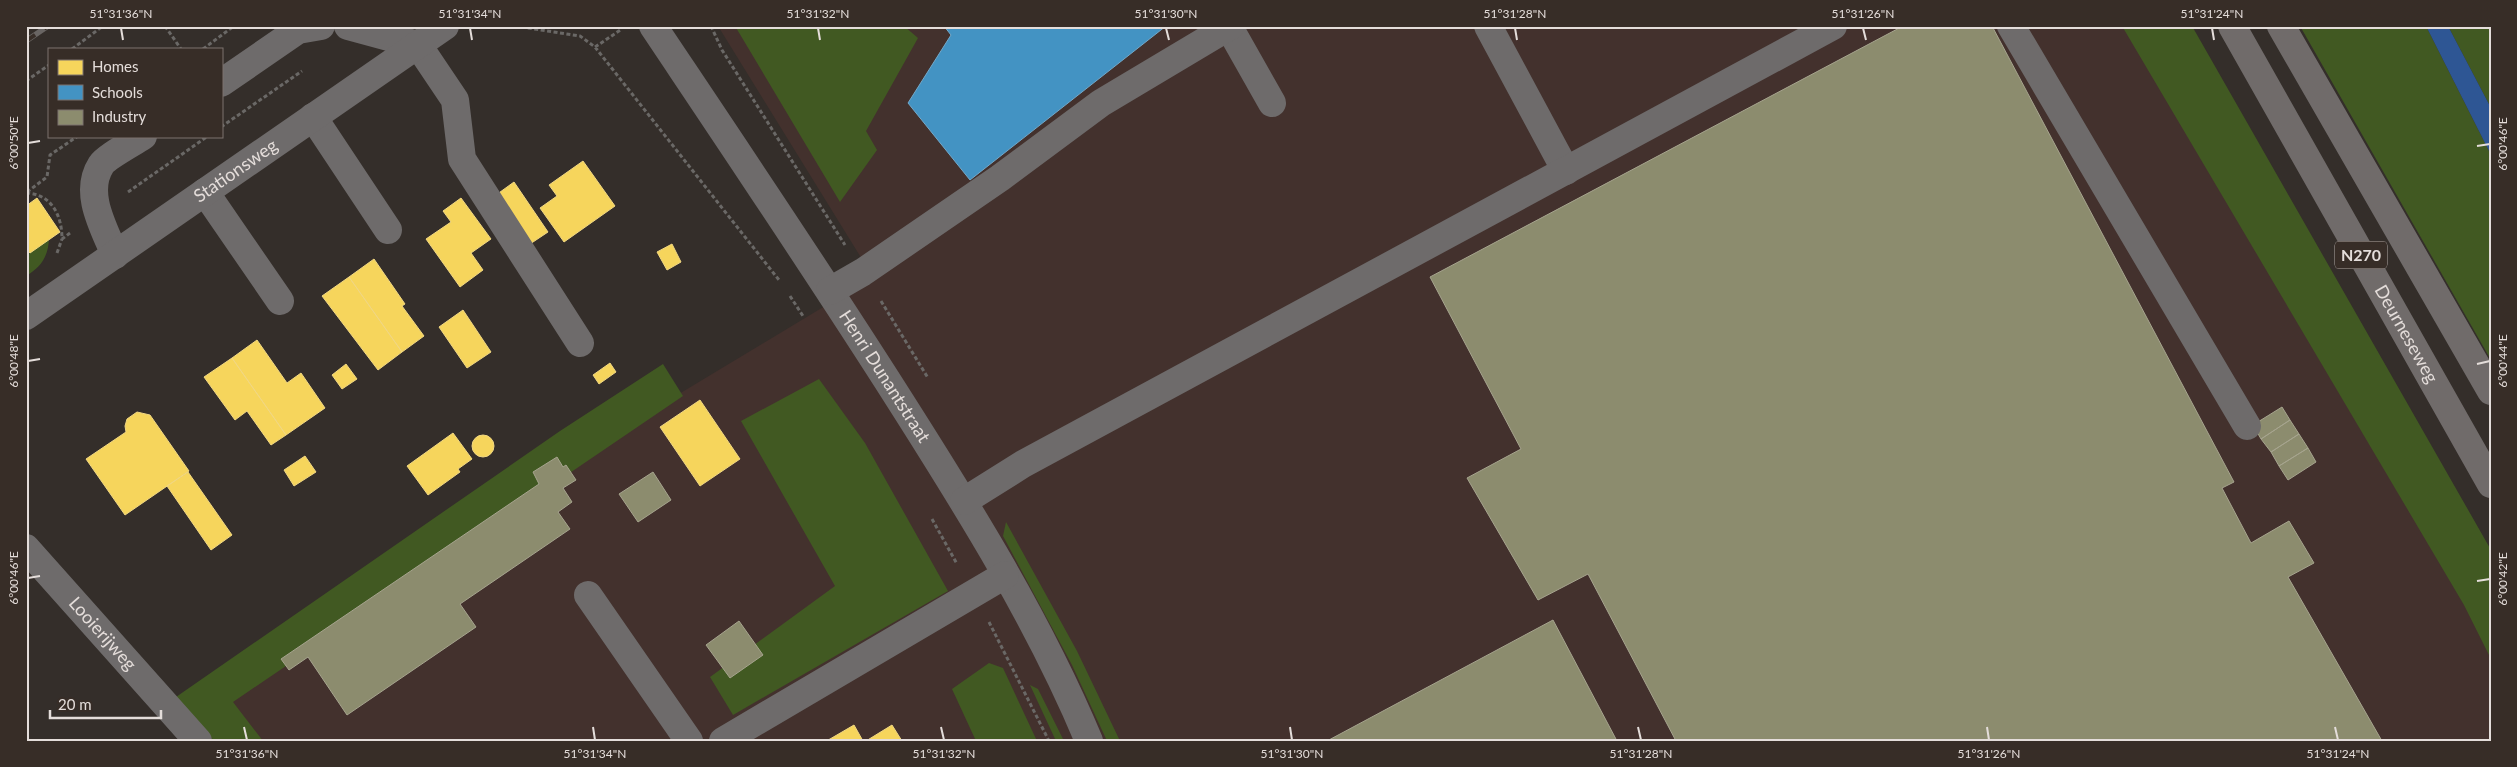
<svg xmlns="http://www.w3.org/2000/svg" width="2517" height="767" font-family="Lato,sans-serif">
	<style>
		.industrial { fill: #43312d }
		.green { fill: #415922 }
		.water { fill: #2e5694 }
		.homes { fill: #f6d55c; stroke: #f1d782 }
		.schools { fill: #4393c3; stroke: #73a9ca }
		.industry { fill: #8c8c6e; stroke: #a6a48e }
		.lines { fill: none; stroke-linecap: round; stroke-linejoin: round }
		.path { stroke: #6a6866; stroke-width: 3; stroke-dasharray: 4 2.5; stroke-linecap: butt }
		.minor { stroke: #6e6b6b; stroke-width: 28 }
		.major { stroke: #706b6a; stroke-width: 28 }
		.rail-casing { stroke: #696563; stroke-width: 5.5 }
		.rail { stroke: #372d27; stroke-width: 4; stroke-dasharray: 11; stroke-linecap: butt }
		.ticks { fill: none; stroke: #e4ddda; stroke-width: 2 }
		.labels { text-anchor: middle; stroke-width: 5; stroke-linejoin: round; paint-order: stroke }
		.shield { fill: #372d27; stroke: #b0a8a4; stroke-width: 1 }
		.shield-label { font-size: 16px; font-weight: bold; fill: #e4ddda }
		.street-label { font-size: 18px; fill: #e4ddda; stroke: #372d27 }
		.neatline { fill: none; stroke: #e4ddda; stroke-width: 2 }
		.ticks-label { font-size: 12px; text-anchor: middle; fill: #e4ddda }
	</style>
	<rect width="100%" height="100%" fill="#342e2a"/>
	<path class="industrial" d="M718,26H2184L2491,556V741H214L176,697L873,277Z"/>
	<path class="green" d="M735,26H904L918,38L866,131L877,150L840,202Z
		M2122,26H2192L2491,550V659L2464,605Z
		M2300,26H2426L2491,155V360Z
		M2448,26H2491V108Z
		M49,239C48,257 41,267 26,276V254Z
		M663,364L683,396L233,702L263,741H214L176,697L560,431Z
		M819,379L865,443L948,591L733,715L710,677L835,586L741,421Z
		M1006,522L1077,651L1120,741H1107L1072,665L1003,536Z
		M989,663L1003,668L1037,741H976L952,689Z
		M1030,685L1038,689L1064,741H1056Z"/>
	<path class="water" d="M2426,26H2448L2491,108V155Z"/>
	<path class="homes" d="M583,161L615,206L564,242L540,208L557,196L549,185Z
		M514,182L548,232L530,244L496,195Z
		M37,198L60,232L30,253L26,249V206Z
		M461,198L491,239L471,253L483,270L460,287L426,239L451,222L443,211Z
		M672,244L681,262L667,270L657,252Z
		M374,259L405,304L402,306L424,336L402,352L349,277Z
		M349,277L402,352L378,370L322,296Z
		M463,310L491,352L467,368L439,327Z
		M257,340L287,383L301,373L325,408L286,435L232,358Z
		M232,358L286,435L271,445L247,411L235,420L204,377Z
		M610,363L616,372L599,384L593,375Z
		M346,364L357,379L342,389L332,375Z
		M700,400L740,459L700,486L660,427Z
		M137,412L150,415L189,471L125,515L86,459L126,432L125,426L127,419Z
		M453,433L472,459L458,469L460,472L428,495L407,466Z
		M472 446a11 11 0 1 1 22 0a11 11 0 1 1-22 0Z
		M305,456L316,472L294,486L284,470Z
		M188,472L232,535L211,550L167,486Z
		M854,725L863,741H826L830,739Z
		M892,725L902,741H866Z"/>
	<path class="schools" d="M944,26H1166L970,180L908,103L951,35Z"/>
	<path class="industry" d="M1903,26H1992L2234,482L2222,488L2251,543L2289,521L2314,563L2288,577L2382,741H1676L1588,574L1538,600L1467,478L1521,449L1430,277Z
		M2282,407L2290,420L2261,439L2253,425Z
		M2290,420L2299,434L2271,452L2261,439Z
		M2299,434L2308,448L2279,466L2271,452Z
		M2308,448L2316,462L2288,480L2279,466Z
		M557,457L563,467L566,465L576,480L563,488L572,502L558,512L570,529L460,604L476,627L347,715L308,657L289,670L281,659L539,484L533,472Z
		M653,472L671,500L638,522L619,494Z
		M1553,620L1617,741H1327Z
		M739,621L763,655L730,678L706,645Z"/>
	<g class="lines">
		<path class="path" d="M165,26L181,49
			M515,26L580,36L595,47L779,280
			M711,26L722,50L845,245
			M595,47L622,29
			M72,49L103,26
			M203,49L234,26
			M26,81L49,65
			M221,127L302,71
			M27,192L47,177L50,155L78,136
			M128,192L208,136
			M26,193C52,194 62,216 62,239L70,233
			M57,253L62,239
			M790,296L803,316
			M881,301L928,378
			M932,519L957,564
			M989,622L1049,741"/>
		<g class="minor">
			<path d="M348,26L418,45L455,100L462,159L580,343"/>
			<path id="s1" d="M653,26C736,150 819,273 899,399C969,509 1039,621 1089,741"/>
			<path d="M1488,26L1566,171"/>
			<path d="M2011,26L2247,426"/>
			<path d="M1229,27L1272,103"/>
			<path d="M221,83L298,30L321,26"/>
			<path d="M313,117L388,230"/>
			<path d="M205,192L280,301"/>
			<path d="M115,255C104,228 83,193 101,165C106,157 133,143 143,136"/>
			<path d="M830,291L863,272L1000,178L1101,103L1230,26"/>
			<path id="s2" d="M26,316L445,26"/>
			<path d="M964,501L1023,464L1833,26"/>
			<path id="s3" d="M26,548L198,741"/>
			<path d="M588,595L689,741"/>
			<path d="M723,741L1005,575"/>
		</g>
		<g class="major">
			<path id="s4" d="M2232,26L2491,484"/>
			<path d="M2281,26L2491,391"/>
		</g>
		<g class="rail-casing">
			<path id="rail" d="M26,41L48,26"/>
		</g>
		<use href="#rail" class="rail"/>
	</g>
	<path class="ticks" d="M121,28L123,40M470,28L472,40M818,28L820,40M1166,28L1169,40M1515,28L1517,40M1863,28L1866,40M2212,28L2214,40M28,143L40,141M2477,146L2490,144M28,361L40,359M2477,364L2490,361M28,578L40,576M2477,581L2490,579M244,727L247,740M593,727L595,740M941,727L944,740M1290,727L1292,740M1638,727L1641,740M1987,727L1989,740M2335,727L2338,740"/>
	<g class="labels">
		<rect class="shield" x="2335" y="241.5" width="52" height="27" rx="4"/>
		<g class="shield-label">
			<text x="2361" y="261">N270</text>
		</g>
		<g class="street-label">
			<text dy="6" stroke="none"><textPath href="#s2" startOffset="255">Stationsweg</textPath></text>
			<text dy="6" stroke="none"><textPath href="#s4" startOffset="354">Deurneseweg</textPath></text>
			<text dy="6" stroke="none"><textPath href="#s1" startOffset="420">Henri Dunantstraat</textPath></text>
			<text dy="6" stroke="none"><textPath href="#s3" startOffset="115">Looierijweg</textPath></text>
		</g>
	</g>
	<rect width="2517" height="767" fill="none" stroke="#372d27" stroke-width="55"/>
	<rect x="48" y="48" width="175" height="90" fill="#372d27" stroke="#7c736f"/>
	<rect x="58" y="60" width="25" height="15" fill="#f6d55c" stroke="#7c736f"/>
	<text x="92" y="72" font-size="15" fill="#e4ddda">Homes</text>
	<rect x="58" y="85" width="25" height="15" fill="#4393c3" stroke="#7c736f"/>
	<text x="92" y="98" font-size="15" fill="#e4ddda">Schools</text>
	<rect x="58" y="110" width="25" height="15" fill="#8c8c6e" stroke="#7c736f"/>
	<text x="92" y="122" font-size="15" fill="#e4ddda">Industry</text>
	<path d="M50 710v8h111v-8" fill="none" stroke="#e4ddda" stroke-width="2.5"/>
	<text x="58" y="710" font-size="15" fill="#e4ddda" stroke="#372d27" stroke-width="4" paint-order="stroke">20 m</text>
	<rect x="28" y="28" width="2462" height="712" class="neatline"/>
	<g class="ticks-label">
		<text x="121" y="18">51°31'36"N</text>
		<text x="470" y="18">51°31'34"N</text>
		<text x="818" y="18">51°31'32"N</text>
		<text x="1166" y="18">51°31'30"N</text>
		<text x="1515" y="18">51°31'28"N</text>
		<text x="1863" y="18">51°31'26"N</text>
		<text x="2212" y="18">51°31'24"N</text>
		<text transform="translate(14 143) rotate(-90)" y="4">6°00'50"E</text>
		<text transform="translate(2503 144) rotate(-90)" y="4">6°00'46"E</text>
		<text transform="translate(14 361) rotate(-90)" y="4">6°00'48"E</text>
		<text transform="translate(2503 361) rotate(-90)" y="4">6°00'44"E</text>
		<text transform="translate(14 578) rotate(-90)" y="4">6°00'46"E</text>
		<text transform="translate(2503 579) rotate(-90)" y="4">6°00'42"E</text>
		<text x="247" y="758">51°31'36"N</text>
		<text x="595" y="758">51°31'34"N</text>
		<text x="944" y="758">51°31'32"N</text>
		<text x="1292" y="758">51°31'30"N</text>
		<text x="1641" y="758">51°31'28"N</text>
		<text x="1989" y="758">51°31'26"N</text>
		<text x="2338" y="758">51°31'24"N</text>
	</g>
</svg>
